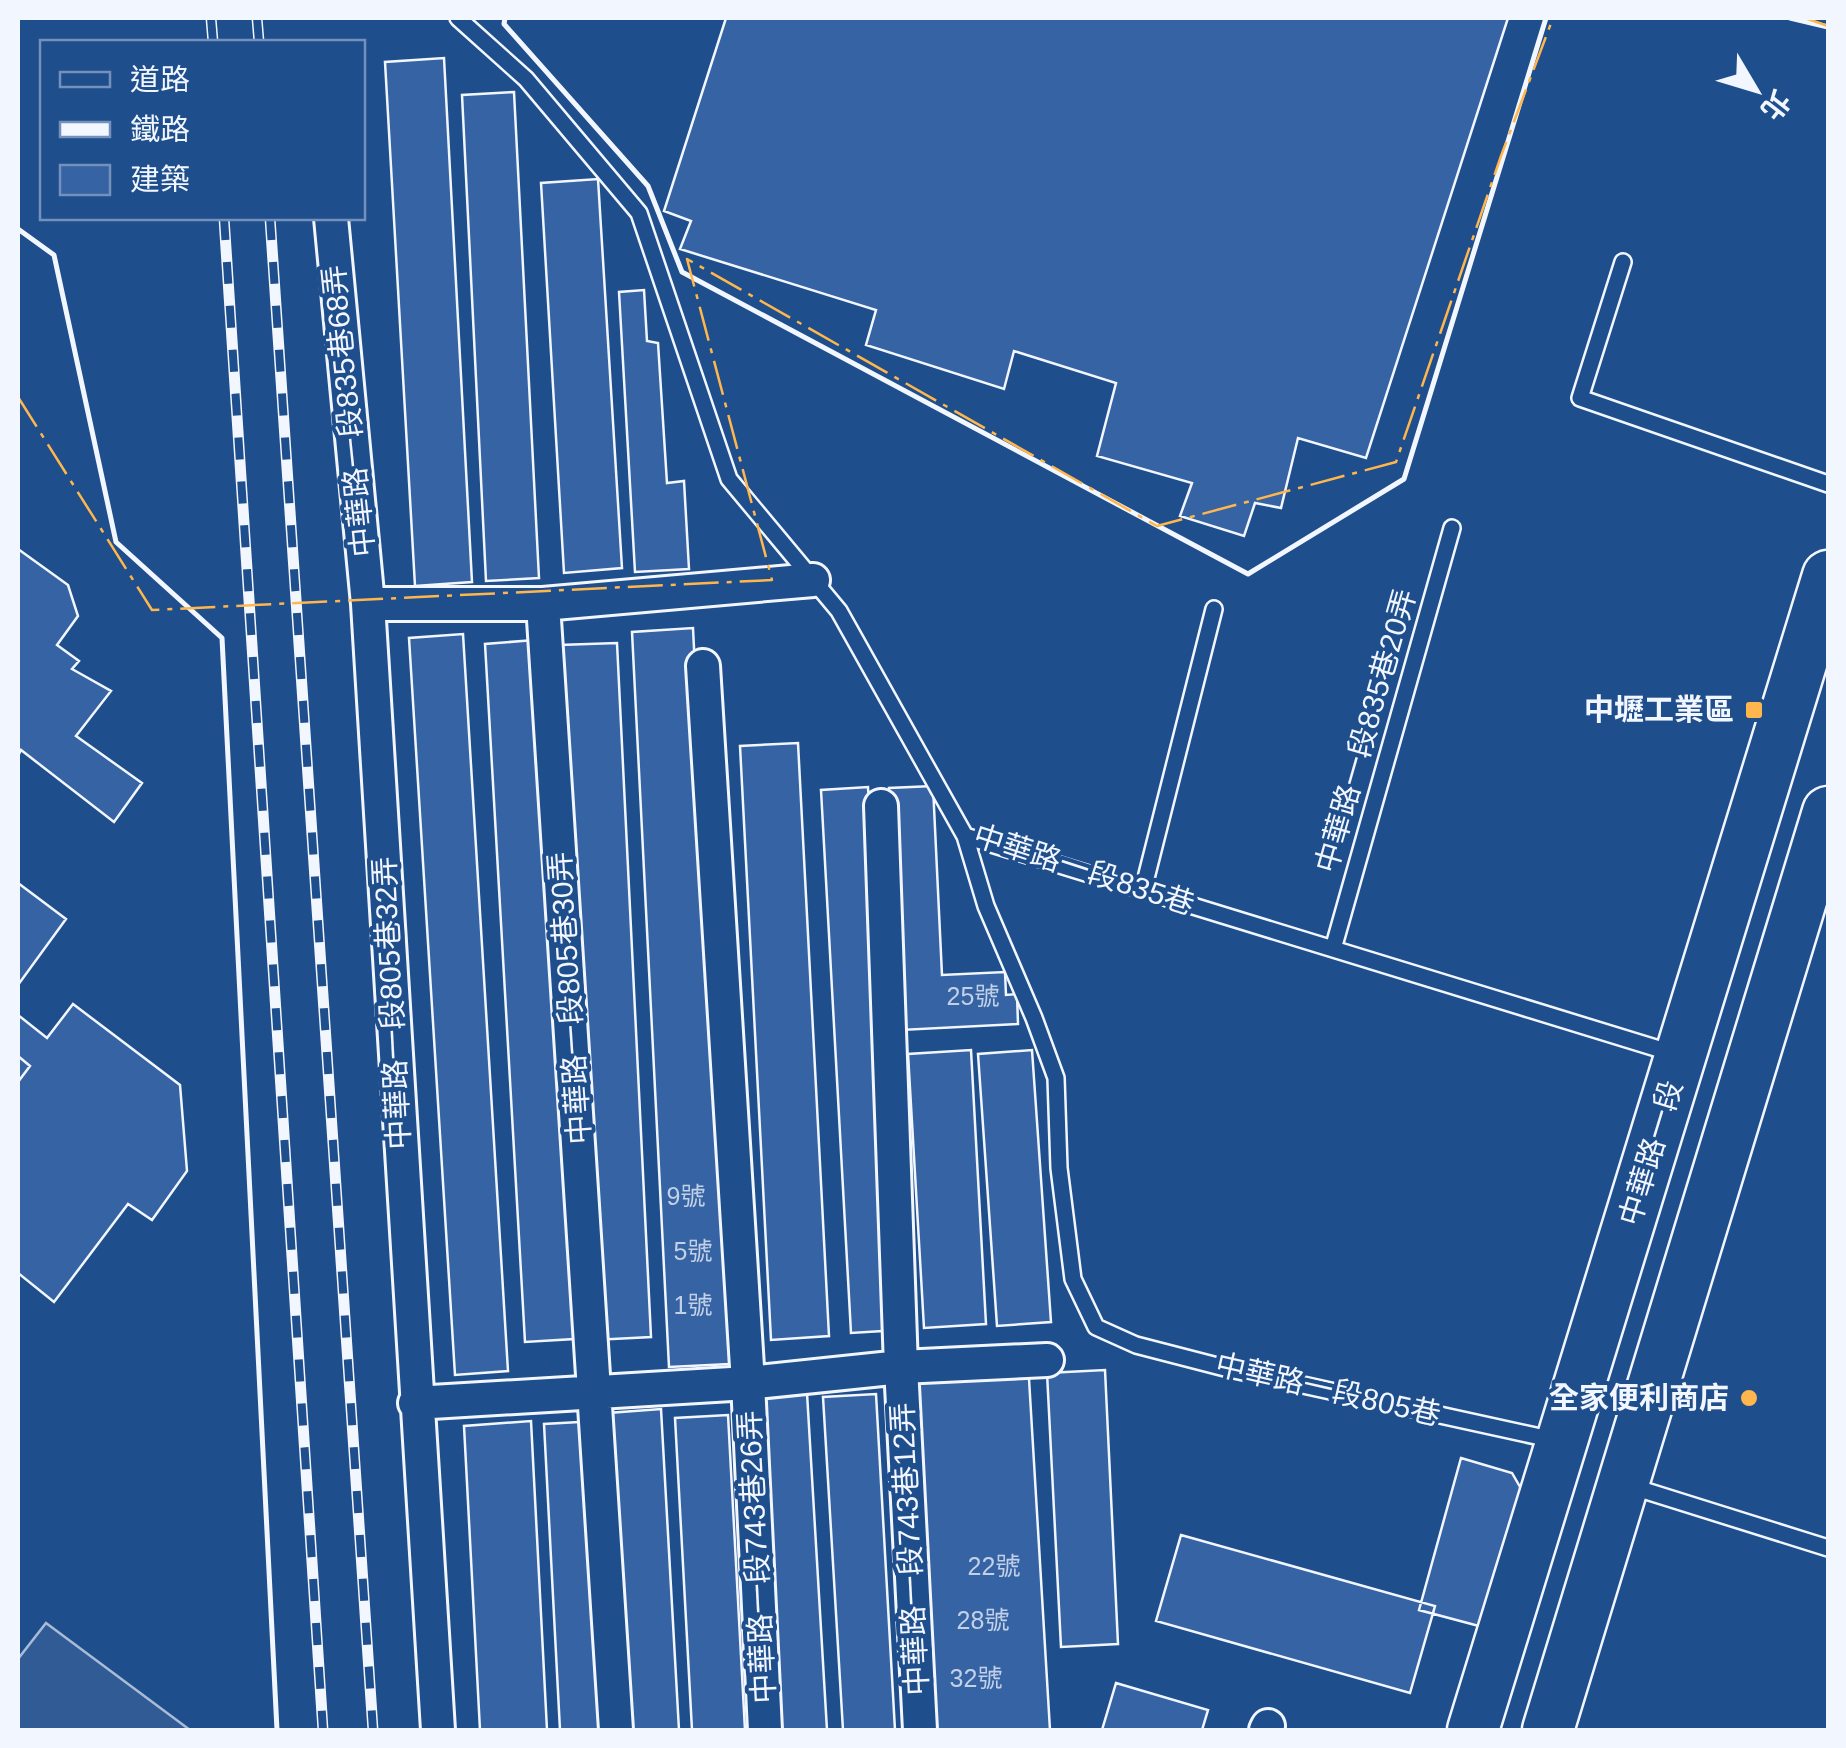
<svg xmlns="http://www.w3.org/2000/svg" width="1846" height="1748" font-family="Helvetica,'Noto Sans TC',sans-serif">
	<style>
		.parking { fill: #305b95; stroke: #a8bbd7; stroke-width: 2.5 }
		.building { fill: #3563a3; stroke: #f2f6ff; stroke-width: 2.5 }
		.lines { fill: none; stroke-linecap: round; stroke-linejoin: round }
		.lane-casing { stroke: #f2f6ff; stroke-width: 20 }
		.street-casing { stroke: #f2f6ff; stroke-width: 38 }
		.primary-casing { stroke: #f2f6ff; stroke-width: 55 }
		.lane { stroke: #1f4e8c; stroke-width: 15 }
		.street { stroke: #1f4e8c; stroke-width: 32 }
		.primary { stroke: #1f4e8c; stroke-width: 50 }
		.rail-casing { stroke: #f2f6ff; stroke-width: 11 }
		.rail { stroke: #1f4e8c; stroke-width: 8; stroke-dasharray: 22; stroke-linecap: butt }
		.wall { stroke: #f2f6ff; stroke-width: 5 }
		.power { stroke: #ffb74d; stroke-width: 2.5; stroke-dasharray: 35 8 5 8; stroke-linecap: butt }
		.poi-dot { fill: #ffb74d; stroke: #1f4e8c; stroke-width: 4 }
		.labels { text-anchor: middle; stroke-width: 8; stroke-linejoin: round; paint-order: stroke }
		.number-label { font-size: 25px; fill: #c3d1e8 }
		.street-label { font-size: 30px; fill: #f2f6ff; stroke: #1f4e8c }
		.poi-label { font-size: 30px; font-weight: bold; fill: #f2f6ff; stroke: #1f4e8c; text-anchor: end }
	</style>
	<rect width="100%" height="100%" fill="#1f4e8c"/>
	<path class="parking" d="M46,1623L190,1730H18V1659Z"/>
	<path class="building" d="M726,18H1508L1366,458L1298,438L1281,508L1255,503L1244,536L1180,516L1192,483L1097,456L1116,383L1014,351L1004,389L866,345L876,310L680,249L691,221L664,211Z
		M444,58L472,582L415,586L385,62Z
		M514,92L539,578L486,581L462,95Z
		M598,179L622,568L564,573L541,183Z
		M644,290L647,341L658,343L667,483L684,481L689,569L635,572L619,292Z
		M18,549L68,585L78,616L57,645L79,661L72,669L111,691L76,736L142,783L114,822L21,750L18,756Z
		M693,628L730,1364L669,1367L632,632Z
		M463,634L508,1371L455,1375L409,638Z
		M534,640L574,1339L525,1342L485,644Z
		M617,643L651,1337L594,1340L559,645Z
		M798,743L829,1336L771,1340L740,746Z
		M933,786L942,975L1005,972L1006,995L1017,994L1018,1024L901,1030L889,788Z
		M868,787L899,1330L851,1333L821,790Z
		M18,883L66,919L18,985Z
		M73,1004L180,1085L187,1171L152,1220L128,1204L54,1302L18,1273V1082L30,1066L18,1056V1015L47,1038Z
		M971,1050L986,1324L924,1328L908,1054Z
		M1032,1050L1051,1322L997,1326L978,1054Z
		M18,1056L30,1066L18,1082Z
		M1028,1362L1050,1730H925L904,1370Z
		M1105,1370L1118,1644L1061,1647L1047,1373Z
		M807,1393L827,1730H773L754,1397Z
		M876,1394L895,1730H843L823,1397Z
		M661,1409L679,1730H625L608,1413Z
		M728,1415L745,1730H692L675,1418Z
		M531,1421L547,1730H480L464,1426Z
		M597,1421L613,1730H560L544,1424Z
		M1461,1458L1512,1473L1527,1499L1490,1629L1419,1610Z
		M1181,1535L1435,1606L1410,1693L1156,1621Z
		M1116,1683L1208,1710L1202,1730H1102Z"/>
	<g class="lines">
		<g class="lane-casing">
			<path id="lane" d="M458,18L526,79L639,213L729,479L839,611L965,836L986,906L1034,1018L1056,1078L1059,1168L1073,1279L1096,1327L1136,1345L1225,1368L1554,1440
				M1623,262L1580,398L1828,484
				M965,836L1672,1053
				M1143,890L1214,609
				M1333,949L1452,528
				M1627,1485L1828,1548"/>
		</g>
		<g class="street-casing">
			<path id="street" d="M331,218L368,604L438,1730
				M368,604H543L813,580
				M543,604L616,1730
				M703,666L748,1383L765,1730
				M881,806L901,1367L920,1730
				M415,1403L748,1383L901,1367L1047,1360
				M1266,1730L1268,1726"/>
		</g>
		<g class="primary-casing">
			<path id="primary" d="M1473,1730L1828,576
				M1548,1730L1828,812"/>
		</g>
		<use href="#lane" class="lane"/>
		<use href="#street" class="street"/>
		<use href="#primary" class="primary"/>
		<g class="rail-casing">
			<path id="rail" d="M211,18L213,42
				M257,18L259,42
				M224,218L323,1730
				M270,218L373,1730"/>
		</g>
		<use href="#rail" class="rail"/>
		<path class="wall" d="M505,18L504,24L648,186L682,272L1248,574L1404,479L1546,18
			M1790,18L1828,27
			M18,229L54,255L116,542L222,638L277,1730"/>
		<path class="power" d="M1805,18L1828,26
			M18,397L152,610L772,580L687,259L1157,526L1396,462L1501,156L1553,18"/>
	</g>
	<g class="poi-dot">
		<rect x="1744" y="700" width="20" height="20" rx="5"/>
		<circle cx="1749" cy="1398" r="10"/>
	</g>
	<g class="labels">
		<g class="number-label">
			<text x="973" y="1005">25號</text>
			<text x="686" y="1205">9號</text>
			<text x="693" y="1260">5號</text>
			<text x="693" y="1314">1號</text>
			<text x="994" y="1575">22號</text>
			<text x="983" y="1629">28號</text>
			<text x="976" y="1687">32號</text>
		</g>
		<g class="street-label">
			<text transform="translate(349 411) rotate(-96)" y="10">中華路一段835巷68弄</text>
			<text transform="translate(1366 731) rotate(-74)" y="10">中華路一段835巷20弄</text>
			<text transform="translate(1084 870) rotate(18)" y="10">中華路一段835巷</text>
			<text transform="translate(570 998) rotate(-94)" y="10">中華路一段805巷30弄</text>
			<text transform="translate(392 1003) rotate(-93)" y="10">中華路一段805巷32弄</text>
			<text transform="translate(1651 1153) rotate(-73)" y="10">中華路一段</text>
			<text transform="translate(1328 1390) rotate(13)" y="10">中華路一段805巷</text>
			<text transform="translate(910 1549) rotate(-93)" y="10">中華路一段743巷12弄</text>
			<text transform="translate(757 1557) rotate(-93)" y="10">中華路一段743巷26弄</text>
		</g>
		<g class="poi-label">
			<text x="1734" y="720">中壢工業區</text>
			<text x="1729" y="1408">全家便利商店</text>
		</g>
	</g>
	<rect width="1846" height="1748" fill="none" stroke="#f2f6ff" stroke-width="40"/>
	<rect x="40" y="40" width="325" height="180" fill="#1f4e8c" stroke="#7391ba" stroke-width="2.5"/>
	<rect x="60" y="72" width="50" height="15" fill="#1f4e8c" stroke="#7391ba" stroke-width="2.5"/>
	<text x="130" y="90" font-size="30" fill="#f2f6ff">道路</text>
	<rect x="60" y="122" width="50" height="15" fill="#f2f6ff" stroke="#7391ba" stroke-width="2.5"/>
	<text x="130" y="140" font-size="30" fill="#f2f6ff">鐵路</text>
	<rect x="60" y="165" width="50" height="30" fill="#3563a3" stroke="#7391ba" stroke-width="2.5"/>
	<text x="130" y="190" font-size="30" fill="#f2f6ff">建築</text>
	<g transform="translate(1756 90) rotate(128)" stroke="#1f4e8c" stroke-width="8" paint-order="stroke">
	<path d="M0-8L18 38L0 25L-18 38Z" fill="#f2f6ff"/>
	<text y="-15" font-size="28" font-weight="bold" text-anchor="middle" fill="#f2f6ff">北</text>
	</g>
</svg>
